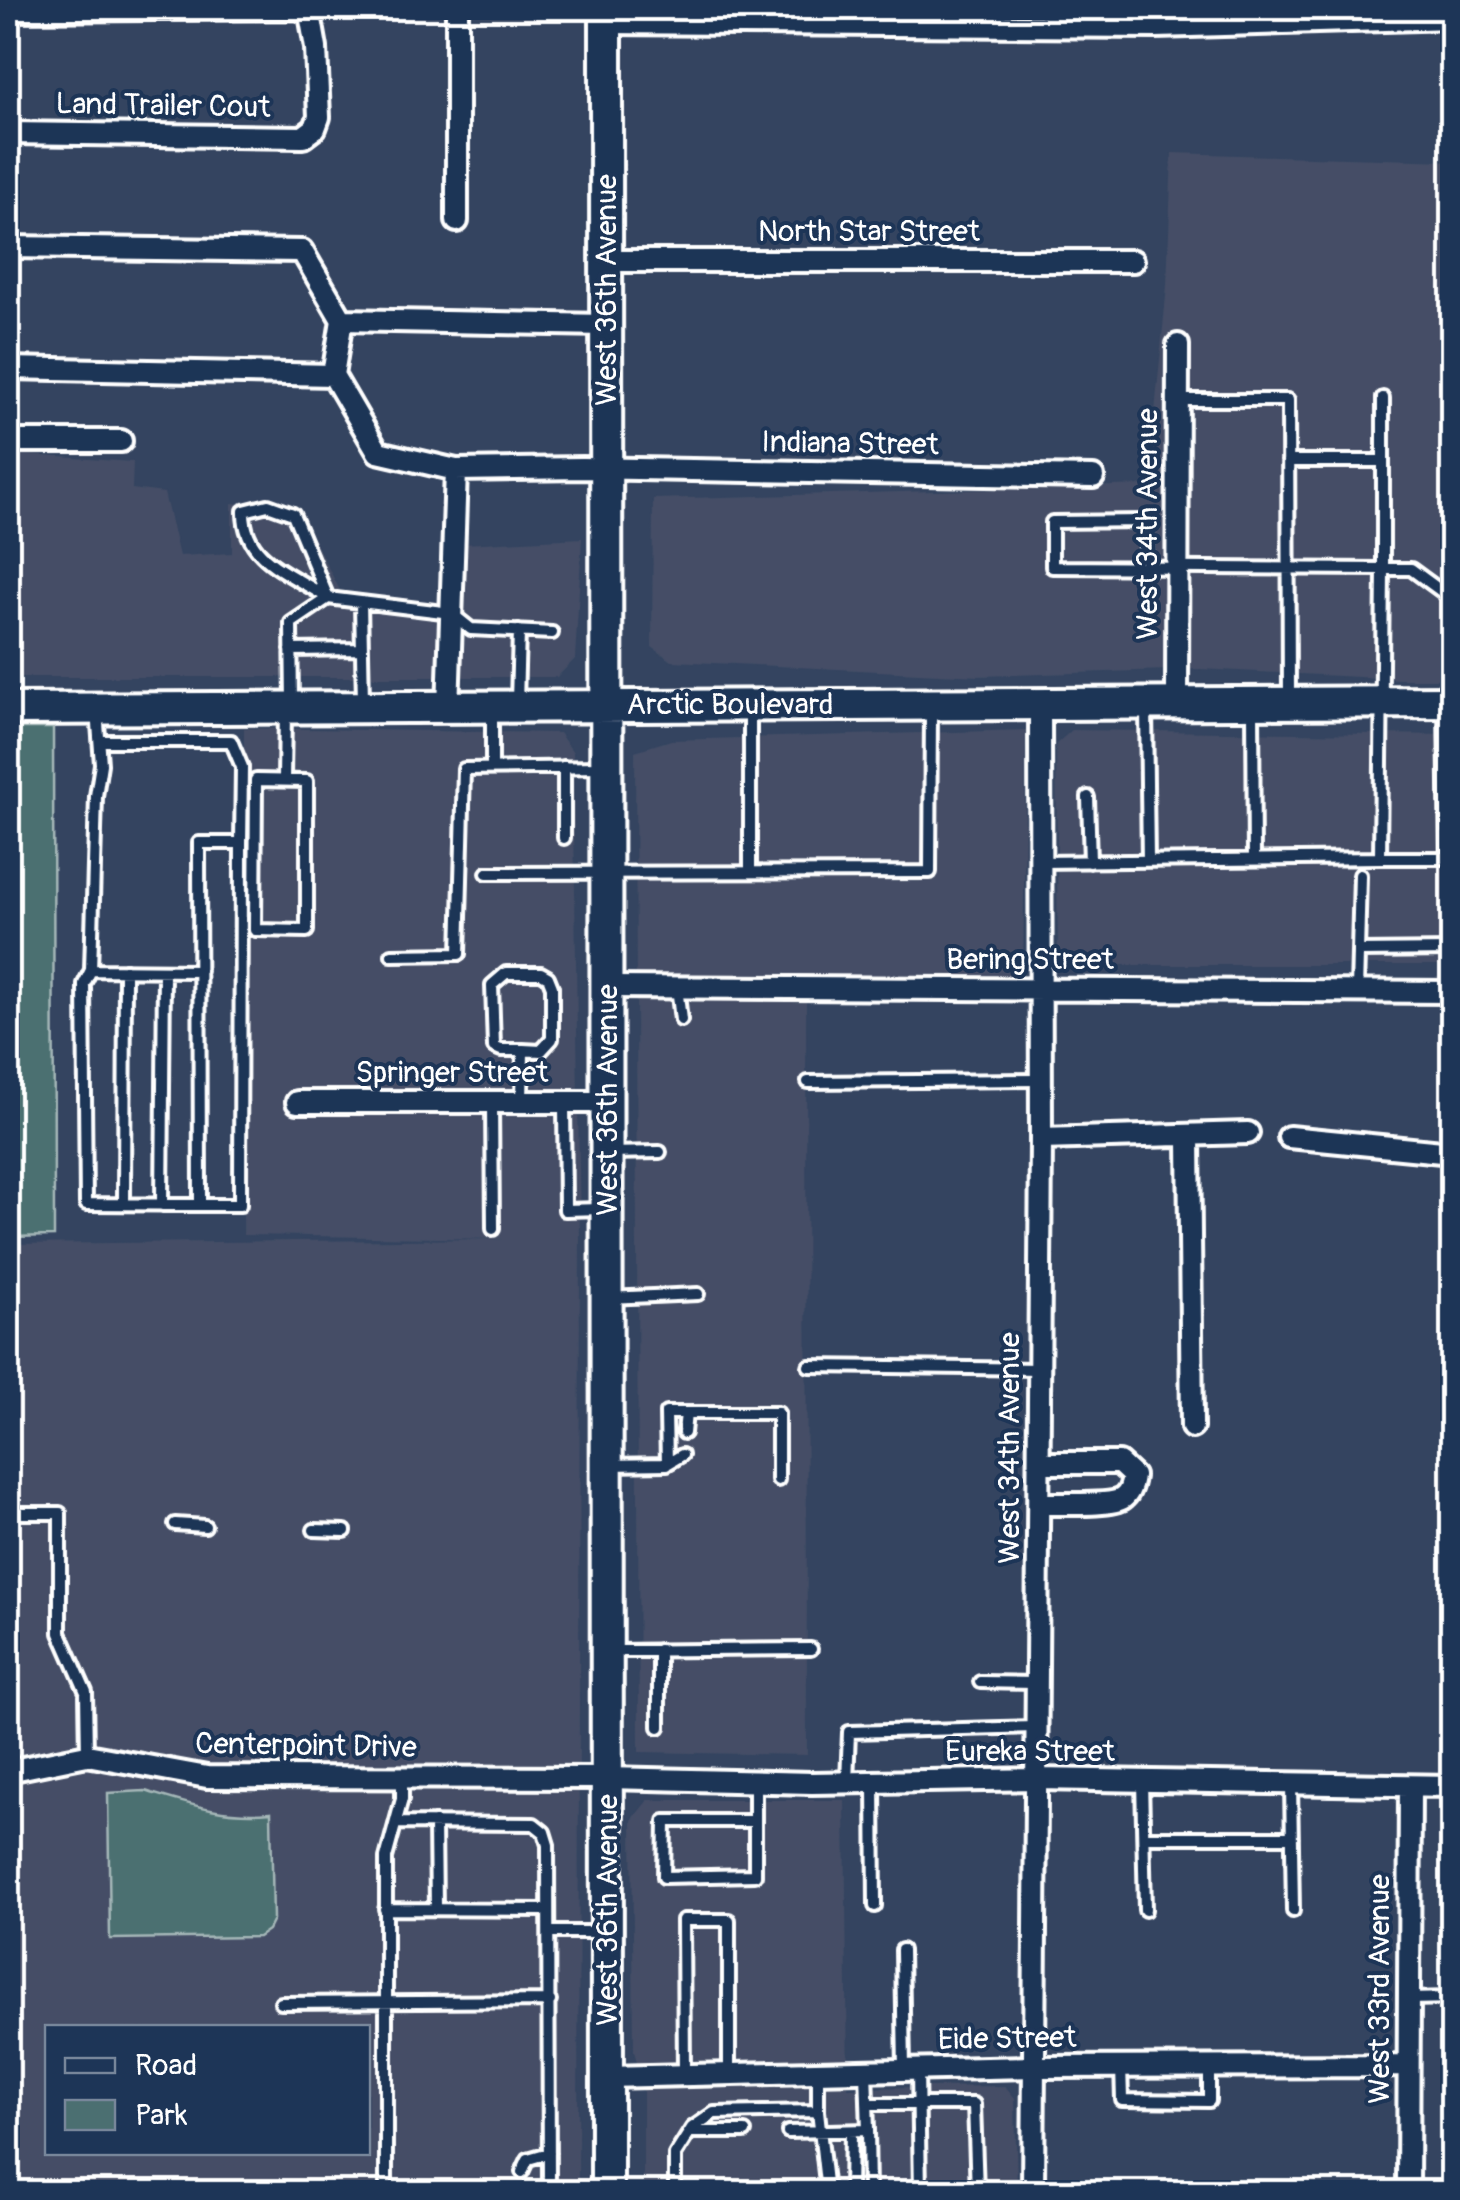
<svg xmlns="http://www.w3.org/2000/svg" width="1460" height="2200" font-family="Pangolin,sans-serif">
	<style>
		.built { fill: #444e66; fill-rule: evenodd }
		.green { fill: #4b6f71; stroke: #a5b7b8; stroke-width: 2.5 }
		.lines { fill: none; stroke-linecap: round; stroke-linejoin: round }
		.lane-casing { stroke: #fff; stroke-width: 18 }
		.street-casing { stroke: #fff; stroke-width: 28 }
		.secondary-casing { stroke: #fff; stroke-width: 38 }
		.lane { stroke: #1d3557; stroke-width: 10 }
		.street { stroke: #1d3557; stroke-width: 20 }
		.secondary { stroke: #1d3557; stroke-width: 30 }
		.labels { text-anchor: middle; stroke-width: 8; stroke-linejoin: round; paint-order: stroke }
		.street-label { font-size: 30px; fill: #fff; stroke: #1d3557 }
	</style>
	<rect width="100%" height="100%" fill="#344460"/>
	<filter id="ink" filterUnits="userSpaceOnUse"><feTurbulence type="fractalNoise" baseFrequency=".01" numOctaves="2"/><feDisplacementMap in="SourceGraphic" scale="20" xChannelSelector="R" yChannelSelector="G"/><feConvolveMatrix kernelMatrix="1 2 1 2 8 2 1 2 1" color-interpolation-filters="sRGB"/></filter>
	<g filter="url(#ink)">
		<path class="built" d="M1172,153L1452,161V679H1399L1200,669L979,676L672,661L652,647L653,499L1148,485L1167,285Z
			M15,454L133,462L132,489L164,493L179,556L232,553V503L298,509L345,600L461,602L463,544L582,538L575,659L557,677H8V515L19,514Z
			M244,728L559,733L573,752L580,1238L578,2192H8V1244L502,1239L243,1235ZM48,2028H368V2152H48Z
			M1026,730L1023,977L806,976L807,1755L639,1752L635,751L671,740Z
			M1072,730L1452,735V965H1068L1058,957L1056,744Z
			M648,1800H845L848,2088L1005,2086L1015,2098L1017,2192H643V2085L634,2051L632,1820Z"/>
		<path class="green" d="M8,728H53L54,1236L8,1237Z
			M145,1791C188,1804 225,1817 271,1812L273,1920L268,1930L258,1937L110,1939L108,1793Z"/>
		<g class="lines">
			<g class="lane-casing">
				<path id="lane" d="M1383,398V461
					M1177,400H1288L1289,702
					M1146,568V521L1052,522V567L1383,569V461H1288
					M361,603L363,702
					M291,650L362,649
					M517,702L519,631
					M292,703L291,623L328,598C291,573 243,560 244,511L268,505L293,514L328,598L451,613L471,629L552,633
					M1146,707L1148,861
					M492,709V768
					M1253,709L1254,860
					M97,710L101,764L96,796L91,970L84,984L86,1204L240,1205L241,843H199L200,1205
					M750,710V872
					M100,741H231L242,767L241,843
					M564,767V838
					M256,780L307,781V931L255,930Z
					M284,780L285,711
					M1088,797L1090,862
					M1380,858H1447L1445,705
					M1040,862L1380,858L1383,569H1411L1452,599
					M487,873L930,872L931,710
					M1359,951L1452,950
					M392,955L459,954L464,769L601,767
					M91,970L200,971
					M677,987L681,1020
					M1357,991L1360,875
					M808,1082L1041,1080
					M522,1101L523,1050L541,1051L552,1039V987L548,977L541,973H506L492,985L494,1047L501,1050H523
					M492,1102L493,1229
					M564,1102L565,1210L601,1209
					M608,1153L660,1152
					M124,1204L125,970
					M162,1205L164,971
					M608,1298L698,1294
					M809,1366L1039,1369
					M684,1433L686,1413
					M667,1464L682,1455
					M608,1465L667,1464L666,1413H778V1480
					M8,1513H60V1633L86,1692L87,1755
					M175,1524L205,1526
					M314,1530L345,1531
					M612,1651L811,1649
					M980,1682L1036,1683
					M659,1727V1650
					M1142,1781L1145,1910
					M755,1782C755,1813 755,1844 755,1875L664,1877L665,1821H755
					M847,1782L849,1732L1036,1727
					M874,1782L875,1906
					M1291,1784L1293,1911
					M396,1823L534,1824L544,1832L548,1845L549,2192
					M435,1823L436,1909
					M1144,1837H1292
					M385,1909L548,1910
					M549,1932H603
					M902,1950L904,2070
					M1410,1999L1452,1998
					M281,2003L550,2001
					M1121,2066L1122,2100L1209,2101V2067
					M918,2070L920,2192
					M684,2074L683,1920H729V2074
					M867,2104H974L977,2192
					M818,2111L827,2192
					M868,2130L869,2192
					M690,2132H745
					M788,2132L868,2130L866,2071
					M522,2172L528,2159L549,2153
					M386,2192V1858L402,1799V1778
					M675,2192V2155L692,2128L714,2113L818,2111V2072
					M850,2192L851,2131"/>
			</g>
			<g class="street-casing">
				<path id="street" d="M8,10L298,8L310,14L316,48L319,117L315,128L303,137L8,133
					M606,23L1156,27L1452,18
					M457,221V8
					M8,247L302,251L342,320L606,325
					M606,261H1133
					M342,320L333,375L378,452L456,470L582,468L1093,477
					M8,368L333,375
					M8,441H121
					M1177,703L1178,345
					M448,709L456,470
					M608,987L1452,992
					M297,1102H607
					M1189,1137L1192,1427
					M1289,1137L1452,1153
					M1041,1139L1248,1133
					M1039,1504C1056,1503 1111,1507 1123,1498C1130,1493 1132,1484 1133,1476L1119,1463H1039
					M8,1771L87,1755L207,1777L607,1778L812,1783L1037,1779L1452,1786
					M607,2077L1033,2067L1408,2066
					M1033,2192L1041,1139L1040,703
					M1408,2192L1410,1786"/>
			</g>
			<g class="secondary-casing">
				<path id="secondary" d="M606,8L607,2192
					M8,709L1452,702"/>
			</g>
			<use href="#lane" class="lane"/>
			<use href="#street" class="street"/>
			<use href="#secondary" class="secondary"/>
		</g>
	</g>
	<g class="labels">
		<g class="street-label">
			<text transform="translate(163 105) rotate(1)" y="10">Land Trailer Cout</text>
			<text x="869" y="241">North Star Street</text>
			<text transform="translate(606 290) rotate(-90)" y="10">West 36th Avenue</text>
			<text transform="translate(850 443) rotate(1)" y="10">Indiana Street</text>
			<text transform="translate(1147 524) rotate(-90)" y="10">West 34th Avenue</text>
			<text x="730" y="714">Arctic Boulevard</text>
			<text x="1030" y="969">Bering Street</text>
			<text x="452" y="1082">Springer Street</text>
			<text transform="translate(607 1100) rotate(-90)" y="10">West 36th Avenue</text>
			<text transform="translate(1009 1448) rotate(-90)" y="10">West 34th Avenue</text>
			<text transform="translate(306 1745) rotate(1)" y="10">Centerpoint Drive</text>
			<text x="1030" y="1761">Eureka Street</text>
			<text transform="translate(607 1910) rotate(-90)" y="10">West 36th Avenue</text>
			<text transform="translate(1379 1989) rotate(-90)" y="10">West 33rd Avenue</text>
			<text transform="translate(1007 2038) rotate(-1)" y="10">Eide Street</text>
		</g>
	</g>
	<rect width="1460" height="2200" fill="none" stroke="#1d3557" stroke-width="40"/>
	<rect x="20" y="20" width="1420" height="2160" fill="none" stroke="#fff" stroke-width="4" filter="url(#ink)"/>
	<rect x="45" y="2025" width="325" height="130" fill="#1d3557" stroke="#77869a" stroke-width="2.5"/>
	<rect x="65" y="2058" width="50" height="15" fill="#1d3557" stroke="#77869a" stroke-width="2.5"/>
	<text x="135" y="2075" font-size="30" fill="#ffffff">Road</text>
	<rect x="65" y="2100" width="50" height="30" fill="#4b6f71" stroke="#77869a" stroke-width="2.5"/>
	<text x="135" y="2125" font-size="30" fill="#ffffff">Park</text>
</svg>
